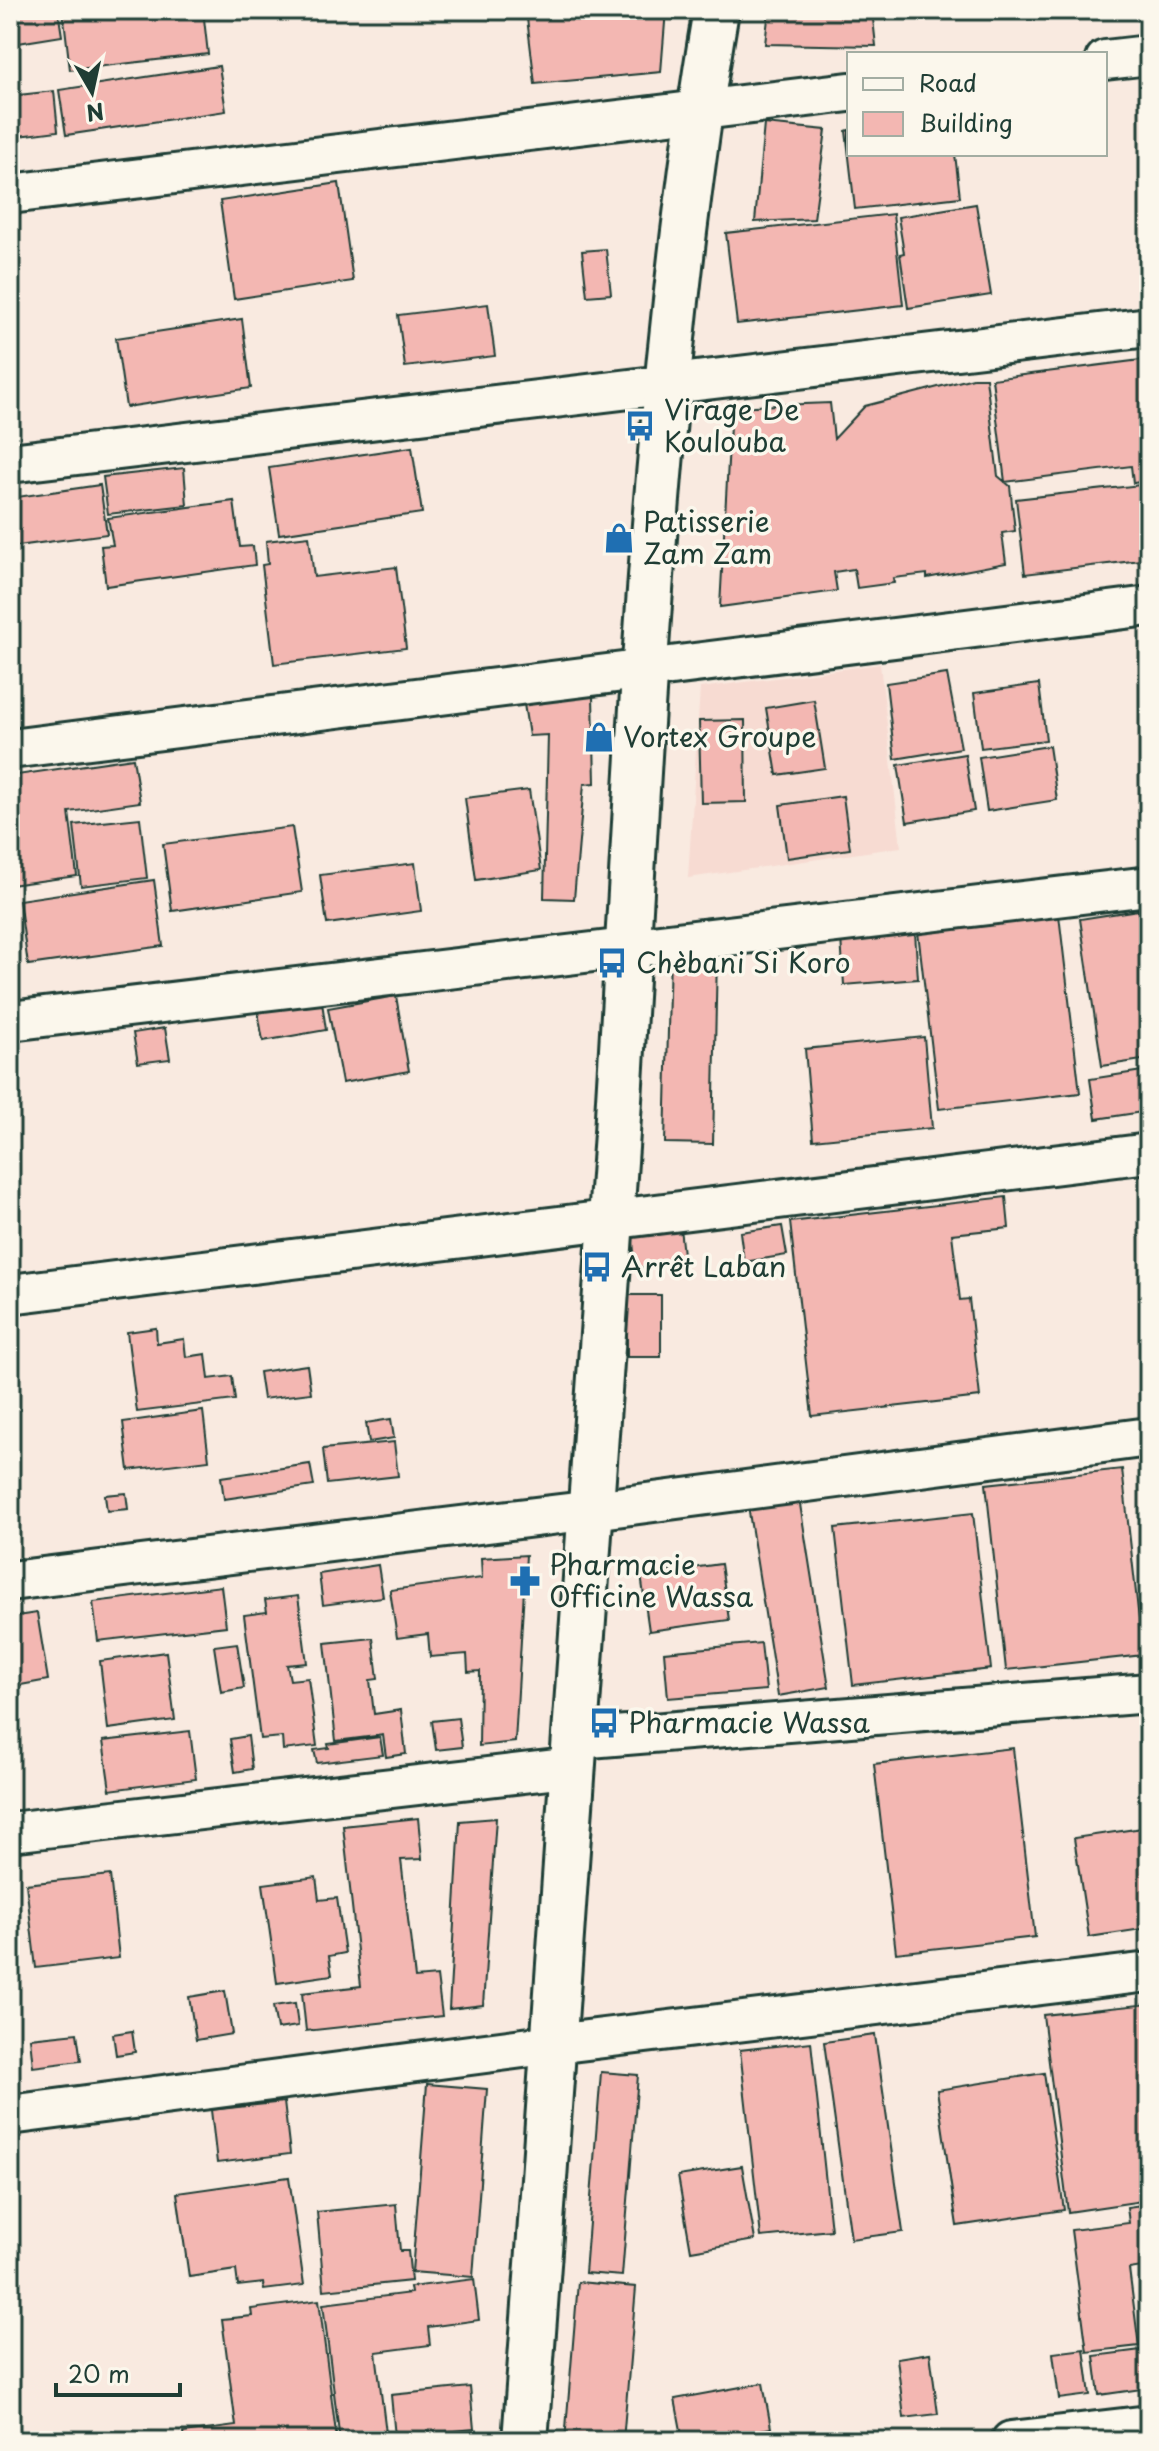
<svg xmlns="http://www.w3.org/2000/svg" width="1159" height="2451" font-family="'Playpen Sans',sans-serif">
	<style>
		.built { fill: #f7dbd2 }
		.building { fill: #f3b7b2; stroke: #1f3d34; stroke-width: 2 }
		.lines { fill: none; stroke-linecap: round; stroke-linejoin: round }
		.minor-casing { stroke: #1f3d34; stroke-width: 44 }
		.secondary-casing { stroke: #1f3d34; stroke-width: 50 }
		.minor { stroke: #fbf7ec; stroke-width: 38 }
		.secondary { stroke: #fbf7ec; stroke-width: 44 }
		.labels { text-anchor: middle; stroke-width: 7; stroke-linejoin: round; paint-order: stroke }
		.poi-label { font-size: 28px; fill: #1f3d34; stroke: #fbf7ec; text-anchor: start }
	</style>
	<rect width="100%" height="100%" fill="#f9eae0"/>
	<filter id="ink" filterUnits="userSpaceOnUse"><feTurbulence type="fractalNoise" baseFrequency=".0125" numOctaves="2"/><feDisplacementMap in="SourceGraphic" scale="16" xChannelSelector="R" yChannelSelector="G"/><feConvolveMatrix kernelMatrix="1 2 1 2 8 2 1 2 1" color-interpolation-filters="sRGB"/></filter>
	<g filter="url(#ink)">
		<path class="built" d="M880,664L901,847L688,878L700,688Z"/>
		<path class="building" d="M10,10H58L62,36L12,44Z
			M63,10H203L208,54L70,70Z
			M526,10H666L661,72L535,84Z
			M769,10H872L876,46L765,44Z
			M219,66L226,111L66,135L59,90Z
			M54,91L58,131L10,137V96Z
			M764,124L826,130L814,219L755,222Z
			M849,130V154H955L960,197L855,209L846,131Z
			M339,183L353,281L234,299L220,201Z
			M976,204L991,295L908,308L900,254L904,253L898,217Z
			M893,214L903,305L737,324L726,233Z
			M606,249L611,294L587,296L582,251Z
			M488,304L495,356L405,367L398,315Z
			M242,319L251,388L126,407L116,338Z
			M1149,359V481L1133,483L1131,466L1005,482L992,379Z
			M973,378H986L998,476L1010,486L1015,531L1002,533L1006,563L927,578V574L893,578L894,583L857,588L854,569L834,572L837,591L720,607L731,407L830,403L834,439L865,406Z
			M412,447L422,513L279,534L269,468Z
			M184,468L187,505L108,514L103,477Z
			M1149,484V559L1025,574L1016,499Z
			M100,485L107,534L10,547V498Z
			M234,501L240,547L253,546L255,565L106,586L101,546L113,545L108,518Z
			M309,536L314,577L396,567L406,648L274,664L262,565L268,564L266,541Z
			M947,674L961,748L895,759L886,683Z
			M1039,684L1046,740L981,748L974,693Z
			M593,696L595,783L584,784L574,899L544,898L548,735L529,736L524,704Z
			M814,700L825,768L777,775L766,708Z
			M745,720L746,802L701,803L699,721Z
			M1049,746L1057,800L987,811L979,757Z
			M965,754L974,811L907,822L898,765Z
			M133,758L140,802L69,812L77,876L10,885V776Z
			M529,790L541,870L476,880L465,798Z
			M843,796L850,849L787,858L780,805Z
			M140,818L147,878L81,886L74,825Z
			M292,827L302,892L172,911L163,844Z
			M415,863L421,911L327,924L320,875Z
			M154,880L163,946L28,965L19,900Z
			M1138,910L1149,988V1059L1102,1066L1080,919Z
			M1059,915L1080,1093L939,1109L918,932Z
			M915,932L918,979L844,985L841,937Z
			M670,955H717L713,1144L665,1143Z
			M396,996L409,1071L342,1083L328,1008Z
			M322,1002L326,1030L263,1041L258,1012Z
			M165,1028L170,1059L138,1063L133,1033Z
			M924,1037L932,1128L813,1140L805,1049Z
			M1149,1070V1111L1096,1119L1090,1079Z
			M1006,1197L1009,1228L952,1234L960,1300L969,1299L980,1397L812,1416L790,1222Z
			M782,1226L787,1255L744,1262L740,1232Z
			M680,1228L684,1263L636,1268L632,1234Z
			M627,1295H661V1357H627Z
			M156,1328L157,1343L184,1339L186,1357L206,1354L209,1379L232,1376L235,1400L137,1412L127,1332Z
			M307,1365L311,1393L263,1399L259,1372Z
			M203,1411L209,1460L129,1470L123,1422Z
			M391,1419L394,1438L369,1442L366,1423Z
			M394,1442L398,1476L327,1484L323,1449Z
			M310,1464L314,1486L224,1499L221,1477Z
			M1122,1469L1143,1655L1006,1670L986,1484Z
			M126,1493L128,1509L107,1511L105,1495Z
			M799,1498L829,1687L778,1696L748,1506Z
			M973,1513L991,1669L853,1685L835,1528Z
			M526,1555L515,1742L479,1746L480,1671L468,1672L467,1654L430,1657L428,1634L397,1638L390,1590L482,1578L481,1558Z
			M721,1564L729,1620L649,1631L641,1575Z
			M378,1565L383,1597L323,1605L319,1574Z
			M221,1586L226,1626L98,1641L93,1602Z
			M298,1596L307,1663L287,1665L290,1680L308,1678L317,1746L283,1750L282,1737L260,1739L244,1615L267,1612L265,1600Z
			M37,1613L48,1680L10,1687V1617Z
			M373,1638L378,1679L370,1680L374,1714L401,1710L406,1754L386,1757L383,1735L336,1741L325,1643Z
			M237,1643L244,1688L221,1692L214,1646Z
			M761,1643L766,1690L668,1698L664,1652Z
			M166,1652L175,1720L108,1729L100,1661Z
			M458,1718L462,1747L436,1750L432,1721Z
			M190,1731L196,1779L110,1790L103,1741Z
			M248,1736L252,1769L235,1772L230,1739Z
			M380,1737L383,1755L317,1763L314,1750L329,1748L328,1744Z
			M1013,1748L1035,1937L896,1953L874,1764Z
			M418,1818L422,1859L401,1860L415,1978L437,1976L442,2016L306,2031L302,1993L361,1986L343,1826Z
			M496,1818L483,2005L449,2009L460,1821Z
			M1149,1827V1928L1089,1937L1074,1838Z
			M110,1875L119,1958L36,1968L26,1884Z
			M316,1877L319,1900L337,1898L345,1953L329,1956L332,1975L277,1983L263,1884Z
			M10,1918L16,1978L10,1979Z
			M225,1991L232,2034L196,2040L189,1997Z
			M295,2003L298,2026L277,2029L273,2006Z
			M1149,2004V2200L1068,2212L1043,2015Z
			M132,2031L135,2052L116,2055L113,2034Z
			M77,2033L81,2061L33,2067L30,2038Z
			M875,2035L903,2232L851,2239L824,2042Z
			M811,2042L831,2230L761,2237L740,2050Z
			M601,2072L638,2075L622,2276L585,2273Z
			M1044,2073L1064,2210L957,2226L937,2090Z
			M427,2084L487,2089L473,2277L412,2272Z
			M284,2102L290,2154L217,2163L211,2110Z
			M742,2166L755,2240L691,2251L678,2176Z
			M289,2177L304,2285L264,2290L263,2283L238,2286L236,2270L189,2277L177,2193Z
			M396,2204L400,2251H408L411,2281L324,2290L317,2212Z
			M1149,2204V2266L1129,2269L1139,2346L1087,2352L1071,2230L1129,2223L1127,2207Z
			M474,2279L479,2320L428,2327L430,2345L376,2352L387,2441H340L323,2304L411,2293L410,2287Z
			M578,2282L636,2287L623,2441H565Z
			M319,2300L337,2441H184L183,2433L236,2426L222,2319L252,2316L251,2309Z
			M1084,2349L1090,2395L1059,2399L1053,2353Z
			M1149,2349V2388L1099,2395L1094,2356Z
			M930,2353L938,2414L904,2418L897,2358Z
			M763,2383L771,2428L698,2441H683L675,2399Z
			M470,2387L474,2429L395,2437L391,2395Z"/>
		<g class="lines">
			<g class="minor-casing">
				<path id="minor" d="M1105,60L1149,55
					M10,194L849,92
					M10,463L1149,327
					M10,749L1149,606
					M10,1021L1149,886
					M10,1294L1149,1153
					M10,1581L593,1510L1149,1437
					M577,1739L1149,1693
					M10,1832L575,1767
					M10,2115L554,2044L1149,1972
					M1011,2441L1149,2425"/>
			</g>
			<g class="secondary-casing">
				<path id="secondary" d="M525,2441C557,2005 590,1569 617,1133C640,758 653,381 716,10"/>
			</g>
			<use href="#minor" class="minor"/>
			<use href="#secondary" class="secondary"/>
		</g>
	</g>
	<defs>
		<g id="bus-bare" transform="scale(2.4)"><path d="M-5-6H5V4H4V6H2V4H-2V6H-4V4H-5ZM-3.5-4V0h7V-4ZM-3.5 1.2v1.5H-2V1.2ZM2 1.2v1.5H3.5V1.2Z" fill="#1f6fb2" stroke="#fbf7ec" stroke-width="2.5" paint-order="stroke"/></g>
		<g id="shop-bare" transform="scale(2.4)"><path d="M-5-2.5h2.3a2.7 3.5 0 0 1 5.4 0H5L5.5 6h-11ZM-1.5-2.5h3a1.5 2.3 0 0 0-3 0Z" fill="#1f6fb2" stroke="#fbf7ec" stroke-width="2.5" paint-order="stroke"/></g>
		<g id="pharmacy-bare" transform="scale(2.4)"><path d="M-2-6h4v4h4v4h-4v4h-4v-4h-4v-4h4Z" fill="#1f6fb2" stroke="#fbf7ec" stroke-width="2.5" paint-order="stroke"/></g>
	</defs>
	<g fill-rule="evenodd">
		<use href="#bus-bare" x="640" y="426"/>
		<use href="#shop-bare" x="619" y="538"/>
		<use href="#shop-bare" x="599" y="737"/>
		<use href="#bus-bare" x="612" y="963"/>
		<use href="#bus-bare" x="597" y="1267"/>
		<use href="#pharmacy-bare" x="525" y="1581"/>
		<use href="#bus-bare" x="604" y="1723"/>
	</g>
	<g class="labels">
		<g class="poi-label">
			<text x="664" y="420">Virage De<tspan x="664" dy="32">Koulouba</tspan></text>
			<text x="643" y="532">Patisserie<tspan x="643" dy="32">Zam Zam</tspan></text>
			<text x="623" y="747">Vortex Groupe</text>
			<text x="636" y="973">Chèbani Si Koro</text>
			<text x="621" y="1277">Arrêt Laban</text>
			<text x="549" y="1575">Pharmacie<tspan x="549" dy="32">Officine Wassa</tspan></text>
			<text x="628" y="1733">Pharmacie Wassa</text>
		</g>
	</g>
	<rect width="1159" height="2451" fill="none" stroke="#fbf7ec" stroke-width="40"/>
	<rect x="20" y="20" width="1119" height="2411" fill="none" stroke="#1f3d34" stroke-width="3" filter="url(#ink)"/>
	<rect x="847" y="52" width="260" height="104" fill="#fbf7ec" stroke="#a3ada2" stroke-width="2"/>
	<rect x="863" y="78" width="40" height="12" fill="#fbf7ec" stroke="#a3ada2" stroke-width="2"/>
	<text x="919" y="92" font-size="24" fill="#1f3d34">Road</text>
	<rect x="863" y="112" width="40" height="24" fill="#f3b7b2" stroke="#a3ada2" stroke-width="2"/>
	<text x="919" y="132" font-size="24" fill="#1f3d34">Building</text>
	<g transform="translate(92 92) rotate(171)" stroke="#fbf7ec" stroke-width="6" paint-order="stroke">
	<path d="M0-6L14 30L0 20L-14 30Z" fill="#1f3d34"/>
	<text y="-12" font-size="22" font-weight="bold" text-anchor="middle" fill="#1f3d34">N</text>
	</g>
	<path d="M56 2383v12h124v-12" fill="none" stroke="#1f3d34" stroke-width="4"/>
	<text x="68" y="2383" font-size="24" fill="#1f3d34" stroke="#fbf7ec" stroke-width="6" paint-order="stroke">20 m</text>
</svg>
